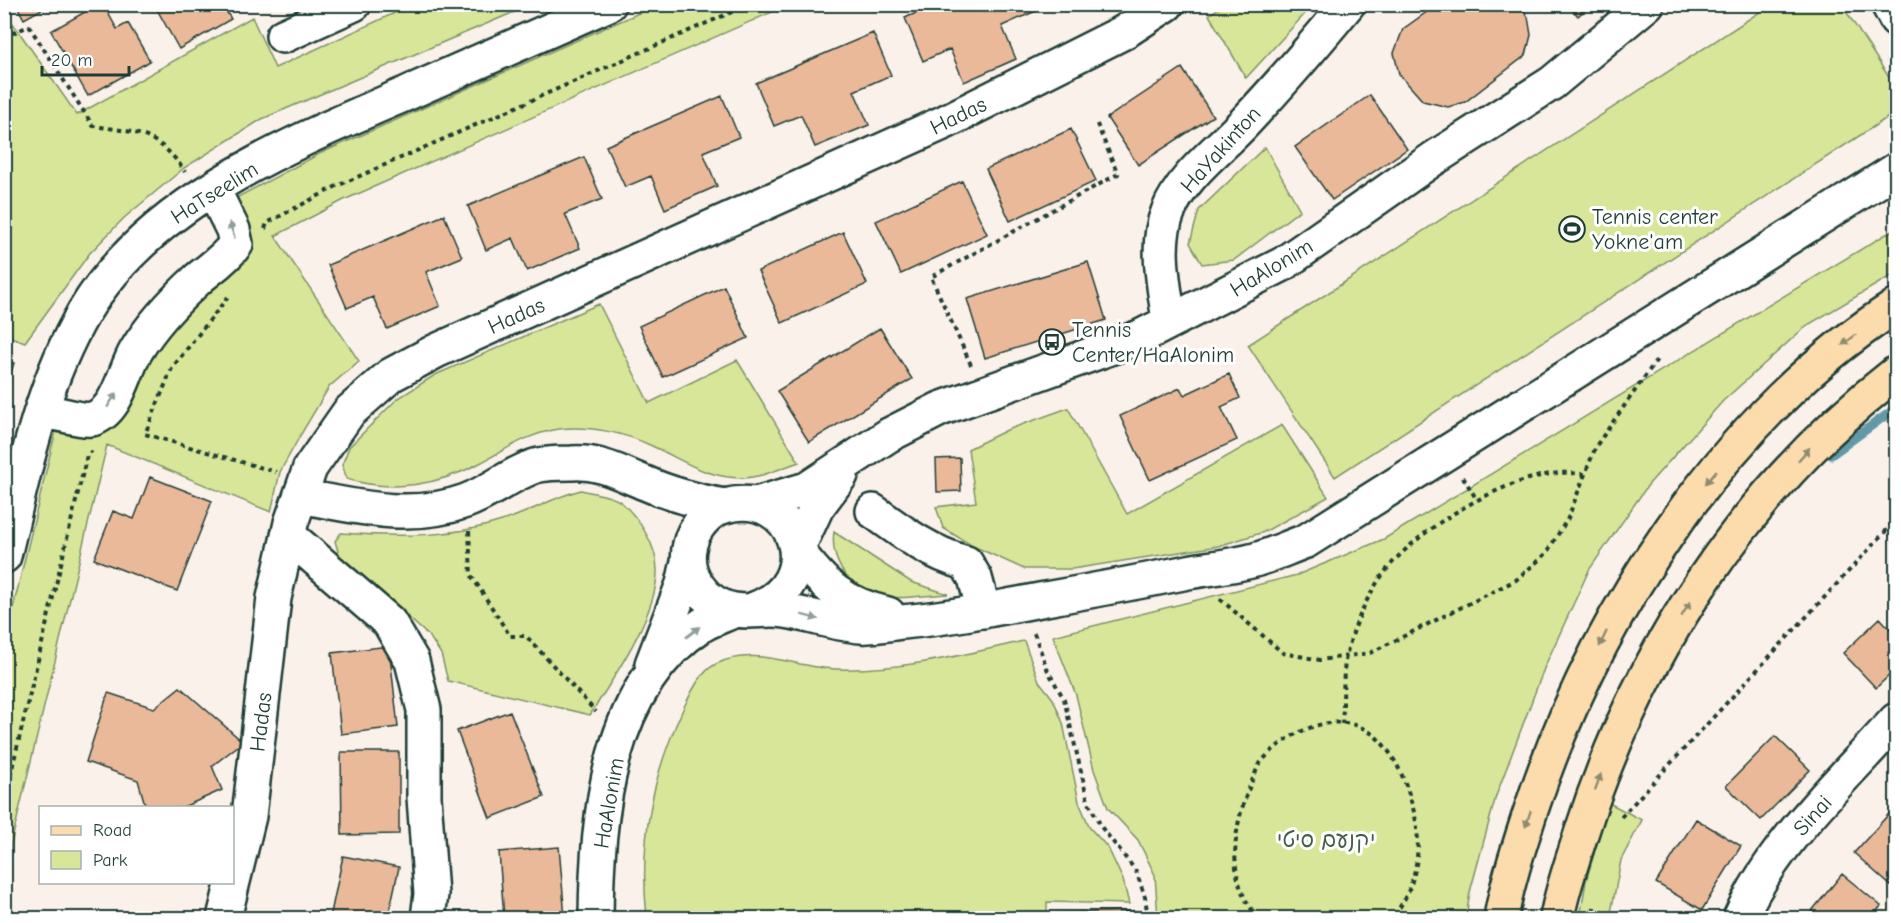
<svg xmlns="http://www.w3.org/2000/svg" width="1901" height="923" font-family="'Comic Neue','Playpen Sans Hebrew',sans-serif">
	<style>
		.green { fill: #d8e699; stroke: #7c9266; stroke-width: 1.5 }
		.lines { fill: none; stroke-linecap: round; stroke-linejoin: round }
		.stream { stroke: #6399a7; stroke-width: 9 }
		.building { fill: #eab99a; stroke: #1f3d34; stroke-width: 1.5 }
		.minor-casing { stroke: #1f3d34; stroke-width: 38 }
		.major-casing { stroke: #1f3d34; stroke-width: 38 }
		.path { stroke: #1f3d34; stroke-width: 4; stroke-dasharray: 4.5 4.5; stroke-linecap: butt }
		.minor { stroke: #fff; stroke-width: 33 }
		.major { stroke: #fcdcac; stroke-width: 33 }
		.oneway { fill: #8f9e9a }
		.oneway2 { fill: #8e8c70 }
		.labels { text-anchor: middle; stroke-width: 6; stroke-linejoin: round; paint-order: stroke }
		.street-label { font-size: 22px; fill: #1f3d34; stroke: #fff }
		.poi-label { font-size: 22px; fill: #1f3d34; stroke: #fff; text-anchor: start }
		.park-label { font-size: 22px; fill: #445f48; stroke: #fff }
	</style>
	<rect width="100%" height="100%" fill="#fbf1eb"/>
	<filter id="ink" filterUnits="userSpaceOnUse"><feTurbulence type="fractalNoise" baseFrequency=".0167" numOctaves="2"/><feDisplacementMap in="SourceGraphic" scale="12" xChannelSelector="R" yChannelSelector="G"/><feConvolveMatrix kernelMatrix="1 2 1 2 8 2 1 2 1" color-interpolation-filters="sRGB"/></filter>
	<g filter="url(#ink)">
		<path class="green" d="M1225,4H1313V5L1246,78L1209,15Z
			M1772,4L1842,5L1896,88V112L1335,477L1248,345Z
			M412,5H531L262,119L184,168L124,218L89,254L25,342L5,335V12L77,115L252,17L275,68Z
			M657,5H788L344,200L275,236L359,361L329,387L301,434L280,472L271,512L107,445L5,869V641L56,430C80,435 92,441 113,427C134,414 139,379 151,359C167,334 189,310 212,290C229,277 242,266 254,248L250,224L236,198L321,153Z
			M1265,147L1300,210L1234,260L1202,264L1190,243L1199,210Z
			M1896,228V273L1806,326L1723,401L1648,485L1589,570L1545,666L1496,796L1470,892L1466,918H1158L1155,875L1138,840L1108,808L1094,770L1076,695L1053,636L1297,575L1384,539Z
			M599,304L649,403L737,360L799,462C781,468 761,478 742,478C706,478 683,460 652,446C625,433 589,425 559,429C529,433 505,450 480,463C439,485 392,493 347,479L342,465L349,447L397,399L435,375Z
			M1068,408L1127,514L1282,425L1328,497L1264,532L1218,546L1072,569H1024L971,545L943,528L936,507L976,502L968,449L1007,430Z
			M581,490C592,493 612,495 621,502C639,518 657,546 657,570C658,613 613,679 590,715L448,681L441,654L430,637L339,555L335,541L341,533C399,537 458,538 513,517C538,508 554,497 581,490Z
			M834,532L911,582L948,594C927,595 892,601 872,595C846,586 830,558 834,532Z
			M1024,641L1039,681L1053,699L1063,723L1079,802L1090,828L1108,848L1123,880L1129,904L1047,902V918H647C639,842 651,777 684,707C691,693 700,672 716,664C755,645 796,668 836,669C900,671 963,655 1024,641Z
			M1609,803L1642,820L1621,860L1610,918H1580L1586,881Z"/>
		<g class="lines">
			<path class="stream" d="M1831,455L1896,408"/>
		</g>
		<path class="building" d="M16,4H51L24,19Z
			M99,4H103L117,29L128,23L150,61L88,96L51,31Z
			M154,4H222L231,19L179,49Z
			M937,4H1036L1038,10L1002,26L1016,59L964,82L950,49L923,61L905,18Z
			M1438,4H1519L1528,17L1531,35L1526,55L1465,102L1448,107L1423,101L1399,74L1394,53L1403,29Z
			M1567,4H1592L1578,16Z
			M873,33L891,75L854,91L869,125L815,147L801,115L774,126L756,83Z
			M1182,68L1213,116L1138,165L1107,118Z
			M1370,95L1407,149L1332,200L1295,147Z
			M722,96L739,137L703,152L717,186L665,209L651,176L625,187L606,146Z
			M1071,129L1096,181L1010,221L986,169Z
			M584,157L602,199L565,214L580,248L527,271L513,238L486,250L468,206Z
			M962,181L987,234L901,274L876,221Z
			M444,215L462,257L426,272L440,306L387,329L373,297L347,308L328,265Z
			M843,232L867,284L782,323L758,271Z
			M1088,262L1106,320L985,358L967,299Z
			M724,286L748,338L663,377L639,326Z
			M880,328L912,379L809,442L777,391Z
			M4,360L14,363L4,394Z
			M1229,374L1240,398L1221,407L1237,440L1150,480L1120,416L1180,388L1184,395Z
			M960,458L961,491L937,492L936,459Z
			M150,477L212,501L177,591L94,559L113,511L134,519Z
			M1880,618L1896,635V669L1876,688L1843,653Z
			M389,646L398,727L341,734L332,653Z
			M180,687L243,742L212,766L222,790L181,808H146L138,780L86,762L108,693L154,708Z
			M510,711L544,797L490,818L457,731Z
			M1775,736L1810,770L1761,820L1726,786Z
			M341,752H399V834L342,835Z
			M1896,806V883L1892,887L1854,853Z
			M1696,819L1741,846L1702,910L1656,883Z
			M559,847L565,918H504L499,852Z
			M343,856L399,867L388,918H330Z
			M1842,874L1881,906L1871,918H1806Z
			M1142,911V918H1058V913Z"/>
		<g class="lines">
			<g class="minor-casing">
				<path id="minor" d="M1888,4L1896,19
					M283,36L354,4
					M1169,322C1165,287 1154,246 1168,212C1183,175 1218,151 1245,122C1281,84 1315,44 1348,4
					M42,411C53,412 83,421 92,419C118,412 124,371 136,351C152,324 175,300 199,278C212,267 225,259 236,244L233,230L213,189
					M841,475L817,507L797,550C824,586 843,604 888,614
					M301,496C357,507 411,521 466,501C490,492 511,474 535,466C546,463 560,463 572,463C599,461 620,473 645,483C670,494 697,501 724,506
					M756,504L807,489L889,435L940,409L1140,337L1283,264L1433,159L1552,83L1647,4
					M873,511C903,533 930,553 966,563L975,578L984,611
					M288,535L389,622L412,661L424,710V797L431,894L428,918
					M4,556C24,473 40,387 84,312C151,199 295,142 410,92C476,63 542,34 609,4
					M752,610C830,583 795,486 725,506C709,510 694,527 690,544C682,574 705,606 735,610C752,613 769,608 785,611C811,615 835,624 861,626C874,627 888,624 902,622C948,618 994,609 1040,600C1090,591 1139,582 1188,572C1210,568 1233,566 1255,560C1272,555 1289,547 1306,541L1896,170
					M652,664L683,584L688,562
					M224,918L249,816L274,598L291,523L310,468L349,412L391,375L436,351L945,122L1124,32L1167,4
					M596,918C597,816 607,687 702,625C712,619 725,615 735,610
					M1740,918C1774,842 1841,782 1896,720"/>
			</g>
			<g class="major-casing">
				<path id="major" d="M1501,918C1507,883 1519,847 1530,813C1593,619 1722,418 1896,306
					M1557,918C1562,889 1573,859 1582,831C1639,652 1747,488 1896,373"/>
			</g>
			<path class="path" d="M4,37L29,26L93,126C137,132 159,133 185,172
				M265,229L267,223L337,186L750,4
				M228,297L172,368L145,434L276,472
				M971,365L931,277L1118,174L1096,122
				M1463,477L1477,500
				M469,531L471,575L510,636H526L596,712
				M1220,599L1283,653L1320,660L1370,653L1516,580L1546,554L1568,518L1596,446L1658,358
				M1034,633L1048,671L1064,699L1088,801L1102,828L1136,871L1145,897L1148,918
				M1342,724C1344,702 1342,677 1346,656C1353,628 1367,595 1384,573C1418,528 1502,478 1559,473C1568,472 1578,474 1586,474
				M4,802L87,455L92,451
				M1621,817L1896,520
				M1259,918C1224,882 1233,824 1252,781C1255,775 1257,766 1262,761C1287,732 1336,708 1371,733C1395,751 1407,784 1414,812C1423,847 1416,892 1391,918
				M1593,918L1594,907"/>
			<use href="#minor" class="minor"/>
			<use href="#major" class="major"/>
		</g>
		<defs><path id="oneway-solid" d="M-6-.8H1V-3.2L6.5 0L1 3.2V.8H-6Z" transform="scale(1.5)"/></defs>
		<g class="oneway">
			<use href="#oneway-solid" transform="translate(232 230) rotate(-108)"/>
			<use href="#oneway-solid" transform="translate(112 400) rotate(-57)"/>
			<use href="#oneway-solid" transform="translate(810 617) rotate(15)"/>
			<use href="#oneway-solid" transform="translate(693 632) rotate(-38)"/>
		</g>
		<g class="oneway2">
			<use href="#oneway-solid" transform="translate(1849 340) rotate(143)"/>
			<use href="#oneway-solid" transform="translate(1804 454) rotate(-48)"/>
			<use href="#oneway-solid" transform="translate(1711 477) rotate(129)"/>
			<use href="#oneway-solid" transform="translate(1686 609) rotate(-58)"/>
			<use href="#oneway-solid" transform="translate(1603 639) rotate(115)"/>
			<use href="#oneway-solid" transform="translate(1598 782) rotate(-70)"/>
			<use href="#oneway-solid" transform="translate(1528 819) rotate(108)"/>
		</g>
	</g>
	<defs>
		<g id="stadium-ring" transform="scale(1.35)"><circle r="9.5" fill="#fff" stroke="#1f3d34" stroke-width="1.5"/><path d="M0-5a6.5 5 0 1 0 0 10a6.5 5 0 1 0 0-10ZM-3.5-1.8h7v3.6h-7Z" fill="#1f3d34"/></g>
		<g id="bus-ring" transform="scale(1.35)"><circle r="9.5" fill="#fff" stroke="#1f3d34" stroke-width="1.5"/><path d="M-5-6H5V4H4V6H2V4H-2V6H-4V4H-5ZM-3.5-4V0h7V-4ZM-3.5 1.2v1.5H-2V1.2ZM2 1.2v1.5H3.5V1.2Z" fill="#1f3d34"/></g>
	</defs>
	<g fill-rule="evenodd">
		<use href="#stadium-ring" x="1572" y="229"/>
		<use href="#bus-ring" x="1052" y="342"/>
	</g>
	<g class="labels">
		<g class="street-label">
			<text transform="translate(958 115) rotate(-26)" y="8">Hadas</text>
			<text transform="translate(1220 149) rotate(-48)" y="8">HaYakinton</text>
			<text transform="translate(214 192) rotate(-32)" y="8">HaTseelim</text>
			<text transform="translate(1271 267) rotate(-31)" y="8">HaAlonim</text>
			<text transform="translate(516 315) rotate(-24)" y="8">Hadas</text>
			<text transform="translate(260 722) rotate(-83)" y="8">Hadas</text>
			<text transform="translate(608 803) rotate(-80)" y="8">HaAlonim</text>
			<text transform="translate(1812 815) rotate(-48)" y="8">Sinai</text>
		</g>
		<g class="poi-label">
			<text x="1592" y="224">Tennis center<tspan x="1592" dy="25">Yokne'am</tspan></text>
			<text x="1072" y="337">Tennis<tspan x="1072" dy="25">Center/HaAlonim</tspan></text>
		</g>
		<g class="park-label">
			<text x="1326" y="847">יקנעם סיטי</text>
		</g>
	</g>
	<rect width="1901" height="923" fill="none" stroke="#fff" stroke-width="24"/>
	<rect x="12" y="12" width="1877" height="899" fill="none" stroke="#1f3d34" stroke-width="2" filter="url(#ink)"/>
	<rect x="39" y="806" width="195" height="78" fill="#ffffff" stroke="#a5b1ae" stroke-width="1.5"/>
	<rect x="51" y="826" width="30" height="9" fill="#fcdcac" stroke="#a5b1ae" stroke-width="1.5"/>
	<text x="93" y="836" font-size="18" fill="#1f3d34">Road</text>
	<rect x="51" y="851" width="30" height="18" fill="#d8e699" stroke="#a5b1ae" stroke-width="1.5"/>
	<text x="93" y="866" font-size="18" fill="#1f3d34">Park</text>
	<path d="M42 66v9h87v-9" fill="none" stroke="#1f3d34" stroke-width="3"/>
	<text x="51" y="66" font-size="18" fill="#1f3d34" stroke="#ffffff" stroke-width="4.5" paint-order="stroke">20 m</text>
</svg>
